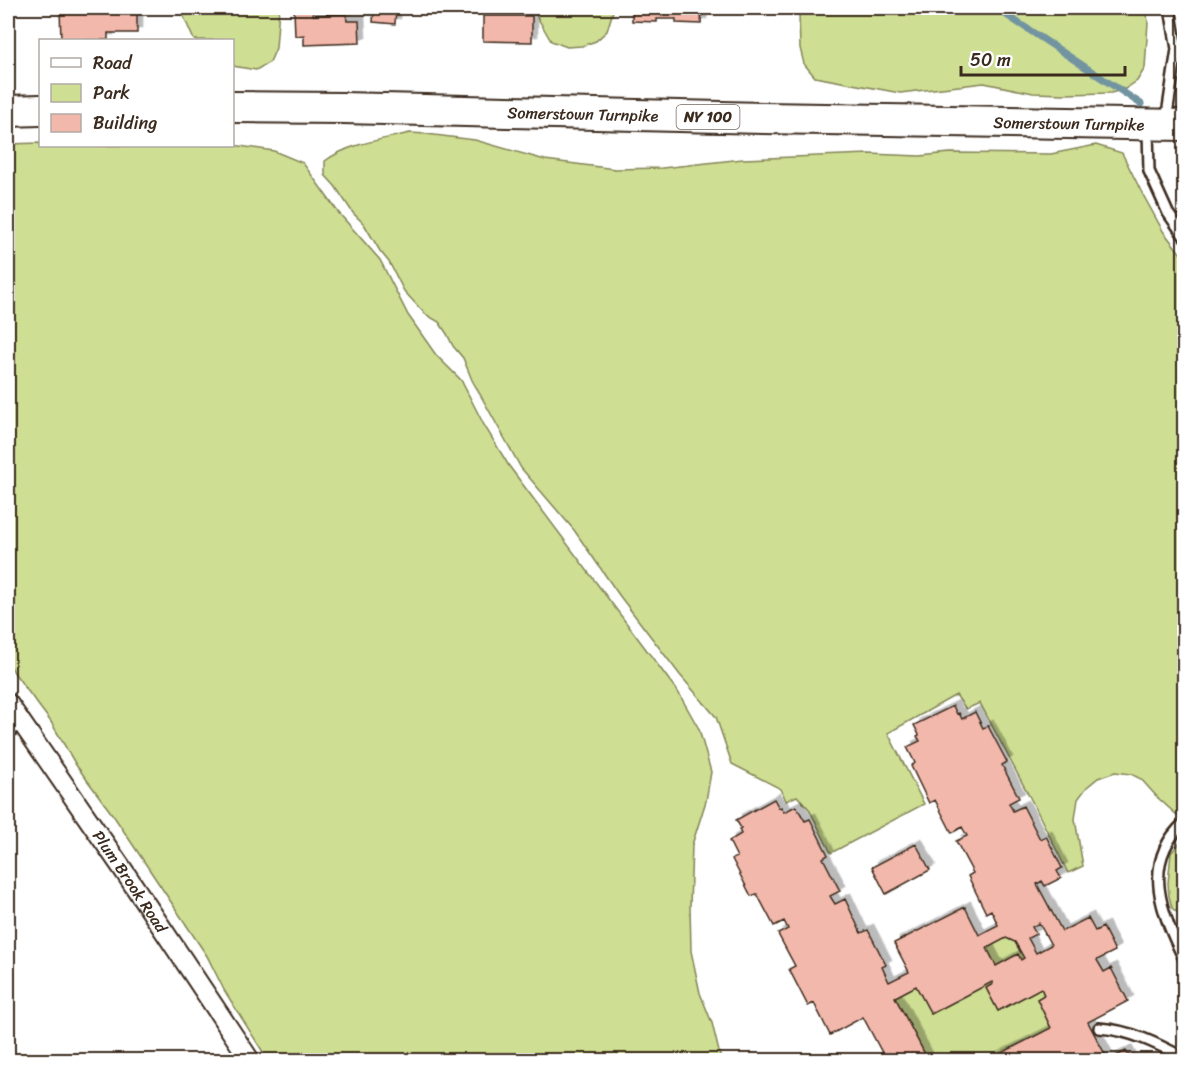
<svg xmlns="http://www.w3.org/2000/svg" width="1192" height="1068" font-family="Sriracha,sans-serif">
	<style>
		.green { fill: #cede92; stroke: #848458; stroke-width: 1.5 }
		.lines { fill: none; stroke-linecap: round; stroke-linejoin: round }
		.stream { stroke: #7294a1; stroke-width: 7 }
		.building { fill: #f2b8ab; stroke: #3b2a1e; stroke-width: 1.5; fill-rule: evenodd; filter: url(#shadow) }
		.service-casing { stroke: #3b2a1e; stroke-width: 14 }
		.minor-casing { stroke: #3b2a1e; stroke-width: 22 }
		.primary-casing { stroke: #3b2a1e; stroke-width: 34 }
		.service { stroke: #fff; stroke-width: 9 }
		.minor { stroke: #fff; stroke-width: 18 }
		.primary { stroke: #fff; stroke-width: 30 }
		.labels { text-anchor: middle; stroke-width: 4.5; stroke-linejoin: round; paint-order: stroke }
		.shield { fill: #fff; stroke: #766a62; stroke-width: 1.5 }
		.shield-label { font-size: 15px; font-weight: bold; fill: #3b2a1e }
		.street-label { font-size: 16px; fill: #3b2a1e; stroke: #fff }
	</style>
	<defs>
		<filter id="shadow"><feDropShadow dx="5.5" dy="-5.5" stdDeviation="0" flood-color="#0004"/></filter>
	</defs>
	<rect width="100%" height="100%" fill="#fff"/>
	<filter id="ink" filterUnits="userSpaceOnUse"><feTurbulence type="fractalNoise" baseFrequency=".0167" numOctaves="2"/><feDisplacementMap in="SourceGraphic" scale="12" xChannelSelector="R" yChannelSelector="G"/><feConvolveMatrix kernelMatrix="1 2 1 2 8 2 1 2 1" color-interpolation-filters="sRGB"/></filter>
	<g filter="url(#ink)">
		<path class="green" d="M180,8H279L276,48L270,62L256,70L233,66L232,40H194Z
			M532,8H614L607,31L596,41L582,46L567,47L551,41Z
			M800,8H1146L1148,22L1145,68L1137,81L1125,89L1111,93L1064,94L1033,93L984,83L900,93L815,77L804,64L800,48L799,14Z
			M410,133L426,134L475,140L545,160L615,169L662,168L743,159L869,154L920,156L950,153L1051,154L1096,145L1122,153L1141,191L1163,231L1184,258V811L1178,816L1158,798L1141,779L1131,774L1115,772L1098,778L1087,787L1078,799L1075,819L1083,866L1068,873L1036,809L980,703L966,709L956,695L888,733L924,804L831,853L809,809L797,796L786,801L781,789L732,764L716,717L680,675L619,595L574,530L521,468L472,380L463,358L453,346L447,334L439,322L425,314L404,291L389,262L380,251L364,224L353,213L335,186L325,175V161C350,143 381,140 410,133Z
			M40,143V146L233,145L274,151L303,163L338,212L380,260L408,315L436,355L461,380L484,425L509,466L678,692L699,729L711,772L706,801L692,845L690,906L691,951L700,993L712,1023L721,1060H268L224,990L207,956L115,818L76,765L51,722L15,674L8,662V144Z
			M1184,838V913H1178L1172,908L1169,896L1168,883L1171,853Z
			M1006,938L1015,942L1024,958L1021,960L1018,954L996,966L987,948Z
			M992,982L993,984L986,988L998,1011L1041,988L1044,995L1037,999L1051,1028L988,1060H928L895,997L916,986L931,1014Z"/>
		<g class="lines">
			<path class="stream" d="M996,8L1141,104"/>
		</g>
		<path class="building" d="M60,8H137V33H108V40H61Z
			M374,8H396L395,24L373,22Z
			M632,8H702L701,24L676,23V19H657V22L632,21Z
			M294,10H313V15L346,14L347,21H359L360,43L304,45V35L295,36Z
			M483,16H532V42L483,41Z
			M953,706L957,714L959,713L962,719L975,712L983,728L988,726L1007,762L1002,765L1019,798L1009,803L1013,811L1023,806L1040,839L1046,836L1062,868L1057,871L1061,878L1045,886L1042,881L1037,884L1062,931L1088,918L1095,931L1103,927L1115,951L1097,960L1104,972L1111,968L1128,1001L1088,1022L1108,1060H1072L1071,1059L1069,1060H988L1051,1028L1037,999L1044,995L1041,988L998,1011L986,988L993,984L992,982L931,1014L916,986L895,997L928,1060H886L863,1017L830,1035L814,1003L808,1006L789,969L795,966L778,934L788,929L784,921L774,926L757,894L751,896L732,859L737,857L729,841L741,834L739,829L741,828L736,820L774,799L779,808L781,807L784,812L796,806L805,821L810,819L828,855L823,858L840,891L830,896L835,904L845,899L861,933L868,930L886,965L882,967L889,982L909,972L894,943L965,907L979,935L998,925L991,910L986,913L968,876L973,873L956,841L967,836L962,827L952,833L935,800L929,803L911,766L915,763L907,747L920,741L917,736L919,735L914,725ZM1039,923L1051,945L1036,953L1028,938L1036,934L1032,927ZM1006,938L1015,942L1024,958L1021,960L1018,954L996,966L987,948Z
			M916,844L930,870L886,894L872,867Z
			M1126,1051L1131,1060H1108Z"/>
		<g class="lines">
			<g class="service-casing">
				<path id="service" d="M1166,121L1177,49L1170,8
					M1148,128L1149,171L1168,213L1184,236
					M8,734L21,722
					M1184,823C1140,863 1162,914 1184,959
					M1099,1028C1130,1030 1158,1044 1184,1058"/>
			</g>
			<g class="minor-casing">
				<g id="minor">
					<path id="s1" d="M8,703L122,868L250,1060"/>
				</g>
			</g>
			<g class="primary-casing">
				<g id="primary">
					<path id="s2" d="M232,107L343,108L763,118L1184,125"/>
					<path d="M8,111L40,110"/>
				</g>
			</g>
			<use href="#service" class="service"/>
			<use href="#minor" class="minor"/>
			<use href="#primary" class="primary"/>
		</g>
	</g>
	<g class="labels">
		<rect class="shield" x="676.5" y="105" width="63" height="24" rx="4.5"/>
		<g class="shield-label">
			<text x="708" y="122">NY 100</text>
		</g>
		<g class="street-label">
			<text dy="6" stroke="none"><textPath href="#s2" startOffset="351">Somerstown Turnpike</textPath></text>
			<text dy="6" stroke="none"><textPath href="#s2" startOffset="837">Somerstown Turnpike</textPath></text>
			<text dy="6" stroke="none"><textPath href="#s1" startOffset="216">Plum Brook Road</textPath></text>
		</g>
	</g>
	<rect width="1192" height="1068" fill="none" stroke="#fff" stroke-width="30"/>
	<rect x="15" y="15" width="1162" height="1038" fill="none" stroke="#3b2a1e" stroke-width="2" filter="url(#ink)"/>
	<rect x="39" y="39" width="195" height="108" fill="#ffffff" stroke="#b1aaa5" stroke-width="1.5"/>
	<rect x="51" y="58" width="30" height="9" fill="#ffffff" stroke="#b1aaa5" stroke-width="1.5"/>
	<text x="93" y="69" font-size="18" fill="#3b2a1e">Road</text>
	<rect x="51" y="84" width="30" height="18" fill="#cede92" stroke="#b1aaa5" stroke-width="1.5"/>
	<text x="93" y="99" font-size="18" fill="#3b2a1e">Park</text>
	<rect x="51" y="114" width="30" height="18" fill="#f2b8ab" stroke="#b1aaa5" stroke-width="1.5"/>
	<text x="93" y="129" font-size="18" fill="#3b2a1e">Building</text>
	<path d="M961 66v9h164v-9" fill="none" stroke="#3b2a1e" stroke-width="3"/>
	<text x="970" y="66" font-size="18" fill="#3b2a1e" stroke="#ffffff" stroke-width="4.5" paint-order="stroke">50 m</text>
</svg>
